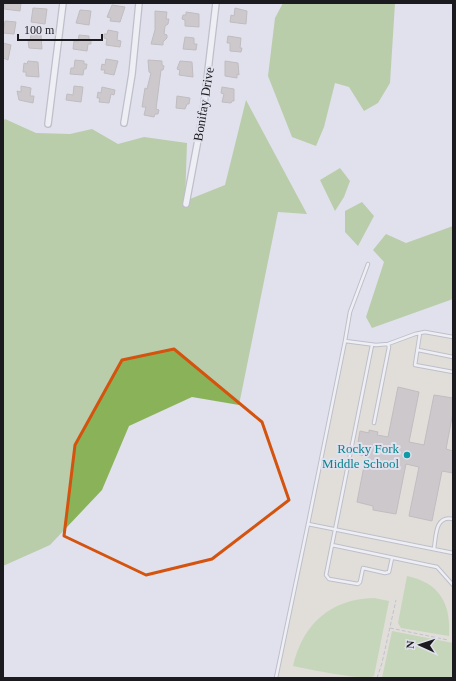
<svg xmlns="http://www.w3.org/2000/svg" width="456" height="681" font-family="'Times New Roman',serif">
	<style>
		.education { fill: #e2d7c2 }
		.green { fill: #a5c87e }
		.forest { fill: #8ab359 }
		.building { fill: #b5a9a5; stroke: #998e8a }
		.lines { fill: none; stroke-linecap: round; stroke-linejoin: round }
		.lane-casing { stroke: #95959f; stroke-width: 4.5 }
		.street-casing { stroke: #95959f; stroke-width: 8 }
		.path { stroke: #9b9ca4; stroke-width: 1; stroke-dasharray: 4 2; stroke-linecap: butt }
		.lane { stroke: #fff; stroke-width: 2.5 }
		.street { stroke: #fff; stroke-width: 5.5 }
		.marked { fill: none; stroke: #d4530e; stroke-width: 3; stroke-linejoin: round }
		.culture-dot { fill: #0f9aa8; stroke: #e0e1ec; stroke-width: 1.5 }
		.labels { text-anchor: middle; stroke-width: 4; stroke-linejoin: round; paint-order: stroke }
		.street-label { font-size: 13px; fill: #1b1b1f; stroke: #e0e1ec }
		.culture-label { font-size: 13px; fill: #0d838f; stroke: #e0e1ec; text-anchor: end }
	</style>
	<rect width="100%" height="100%" fill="#e0e1ec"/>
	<path class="education" d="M420,333L453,337V678H276L345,341L364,344H388Z"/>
	<path class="green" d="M407,576C440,583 451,604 449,636L401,628L398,623Z
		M374,598L389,601L374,676C363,681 308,669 293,666C303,624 330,599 374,598Z
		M392,631L453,643V678H382Z"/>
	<path class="forest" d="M283,3H395L390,83L378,103L364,111L349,87L335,83L324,127L316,146L292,137L268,76L275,18Z
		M246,100L307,214L278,212L239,405L192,397L129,426L102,490L50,545L3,566V121L5,119L36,133L70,134L92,129L118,144L144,137L187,143L185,201L225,185Z
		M340,168L350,181L344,197L335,211L320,180Z
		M362,202L374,216L358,246L345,232V211Z
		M453,226V299L372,328L366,317L384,262L373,250L386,234L406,243Z"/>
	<path class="building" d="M5,3H21L20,11L4,9Z
		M112,5L125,7L120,22L110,21L111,18L107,17Z
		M33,8L47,9L45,24L31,22Z
		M235,8L247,11L246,24L230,22L231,15L234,16Z
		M80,10L91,11L89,25L76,23Z
		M155,11L167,12L166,19H169L168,24L165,26L164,34L167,35V38L163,42V45L151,44L155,30Z
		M186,12L199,14V27L185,26V20L182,19L183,15H186Z
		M5,21L16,22L14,34L3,33Z
		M108,30L118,32L117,40L121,41L120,47L106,45L107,39L104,38V34H107Z
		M31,34L41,35L42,49L29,48L28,40L30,41Z
		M79,35L89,36V39L91,40V44H88L87,51L73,49L74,41L78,42Z
		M228,36L241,38L240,48H242L241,52L230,51V43H227Z
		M185,37L194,38V44H197L196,50L183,49Z
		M3,43L11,45L8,60L3,58Z
		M106,59L118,61L114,75L104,73L105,70H101L102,64L105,65Z
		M75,60L84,61V64H87L86,69H84L83,75L70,74L71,68H74Z
		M148,60L162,61V65L164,66L163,70H161L156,109L159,110L158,114H155L154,117L144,115L146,107H142L145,88L147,89L151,73L149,72Z
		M28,61L38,62L39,77L26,76V72H23L24,63L27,64Z
		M180,61L192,62L193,77L179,75L180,70L177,69Z
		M225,61L238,63L239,75L237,74V78L225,76Z
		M21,86L31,88L30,96H34L33,103L19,100L17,91L21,92Z
		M74,86L83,87L81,102L66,100L67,94L73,95Z
		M102,87L115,90L114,95L111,94L109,103L99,102L100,98H97L98,92L101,93Z
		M222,87L234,89V101H232L231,103L222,102L224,94L221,93Z
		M177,96L190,98L189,104H187L185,109L176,108Z
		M398,387L419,392L409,442L424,445L434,395L453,398V412L446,449L453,451V473L442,471L432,521L409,516L419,467L406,464L396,514L373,510V506L357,502L366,456L356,454L360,431L369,433V430L378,432L377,435L388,437Z"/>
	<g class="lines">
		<g class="lane-casing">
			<path id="lane" d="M420,333L415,365L453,372
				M453,337L425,332L415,334L388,344L376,345L345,341L308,524L453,553
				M345,341L350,312L368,264
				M372,345L332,545L437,567L453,585
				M418,350L453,357
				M374,423L389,347L388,344
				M332,545L326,575L329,579L358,584L360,582L363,568L385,573L389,572L392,558
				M434,549C436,536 435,515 453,519
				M276,678L308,524"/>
		</g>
		<g class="street-casing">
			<path id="street" d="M124,123L132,74L139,3
				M48,124L63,3
				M186,204L203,113L216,3"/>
		</g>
		<path class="path" d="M390,628L448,640
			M377,678L382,663L396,600"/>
		<use href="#lane" class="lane"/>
		<use href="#street" class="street"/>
	</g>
	<path d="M0 0H456V681H0ZM174,349L262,422L289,500L212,559L146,575L64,536L75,445L122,360Z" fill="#e0e1ec" fill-opacity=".55" fill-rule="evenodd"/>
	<path class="marked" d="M174,349L262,422L289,500L212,559L146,575L64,536L75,445L122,360Z"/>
	<circle class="culture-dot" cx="407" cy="455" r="4"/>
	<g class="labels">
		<g class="street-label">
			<text transform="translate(203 104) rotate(-81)" y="5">Bonifay Drive</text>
		</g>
		<g class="culture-label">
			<text x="399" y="453">Rocky Fork<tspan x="399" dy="15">Middle School</tspan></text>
		</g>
	</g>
	<rect width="456" height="681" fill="none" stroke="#1b1b1f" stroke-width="8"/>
	<g transform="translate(420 645) rotate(273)" stroke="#e0e1ec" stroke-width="3" paint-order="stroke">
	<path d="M0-3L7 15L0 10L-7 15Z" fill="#1b1b1f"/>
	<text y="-6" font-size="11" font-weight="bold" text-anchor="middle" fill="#1b1b1f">N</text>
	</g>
	<path d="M18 34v6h84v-6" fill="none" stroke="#1b1b1f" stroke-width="2"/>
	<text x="24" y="34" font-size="12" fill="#1b1b1f" stroke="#e0e1ec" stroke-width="3" paint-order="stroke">100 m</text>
</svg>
